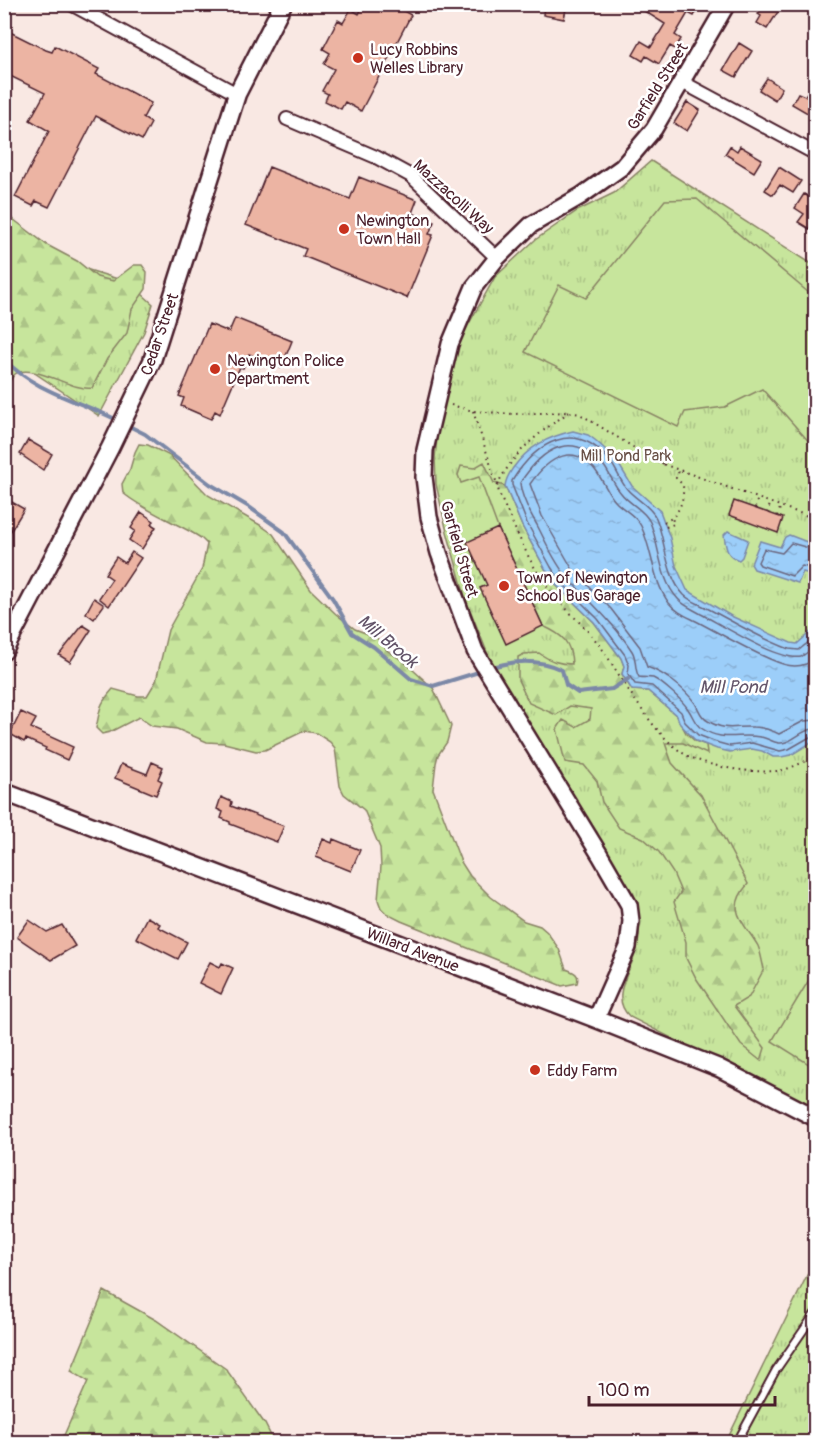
<svg xmlns="http://www.w3.org/2000/svg" width="820" height="1447" font-family="Pangolin,sans-serif">
	<style>
		.grass { fill: url(#grass-tufts); stroke: #888264; stroke-width: 1.5 }
		.forest { fill: url(#forest-firs); stroke: #888264; stroke-width: 1.5 }
		.pitch { fill: #c7e59c; stroke: #888264; stroke-width: 1.5 }
		.water { fill: url(#water-ripples); stroke: #7b88a7; stroke-width: 1.5 }
		.lines { fill: none; stroke-linecap: round; stroke-linejoin: round }
		.shore { stroke: #6b657d; stroke-width: 1.5 }
		.stream { stroke: #7b88a7; stroke-width: 4 }
		.building { fill: #ecb4a3; stroke: #4a1f2b; stroke-width: 1.5 }
		.service-casing { stroke: #4a1f2b; stroke-width: 10 }
		.minor-casing { stroke: #4a1f2b; stroke-width: 16 }
		.tertiary-casing { stroke: #4a1f2b; stroke-width: 20 }
		.secondary-casing { stroke: #4a1f2b; stroke-width: 21 }
		.path { stroke: #4a1f2b; stroke-width: 2; stroke-dasharray: 1.5 4.5; stroke-linecap: butt }
		.service { stroke: #fff; stroke-width: 6 }
		.minor { stroke: #fff; stroke-width: 12 }
		.tertiary { stroke: #fff; stroke-width: 15 }
		.secondary { stroke: #fff; stroke-width: 16 }
		.poi-dot { fill: #c8321e; stroke: #fff; stroke-width: 2 }
		.labels { text-anchor: middle; stroke-width: 5; stroke-linejoin: round; paint-order: stroke }
		.poi-label { font-size: 16px; fill: #4a1f2b; stroke: #fff; text-anchor: start }
		.street-label { font-size: 16px; fill: #4a1f2b; stroke: #fff }
		.park-label { font-size: 16px; fill: #695047; stroke: #fff }
		.water-label { font-size: 18px; font-style: italic; fill: #635469; stroke: #fff }
	</style>
	<defs>
		<pattern id="grass-tufts" width="24" height="20" patternUnits="userSpaceOnUse" patternTransform="scale(1.5)"><rect width="24" height="20" fill="#c7e59c"/><path d="M3 7l-1-3M5 7V3M7 7l1-3M15 17l-1-3M17 17v-4M19 17l1-3" fill="none" stroke="#acc487"/></pattern>
		<pattern id="forest-firs" width="22" height="20" patternUnits="userSpaceOnUse" patternTransform="scale(1.5)"><rect width="22" height="20" fill="#c7e59c"/><path d="M5 1l3.5 6h-7zM16 11l3.5 6h-7z" fill="#acc487"/></pattern>
		<pattern id="water-ripples" width="26" height="14" patternUnits="userSpaceOnUse" patternTransform="scale(1.5)"><rect width="26" height="14" fill="#9ccef9"/><path d="M2 4q2-2 4 0t4 0M15 11q2-2 4 0t4 0" fill="none" stroke="#88b0d6"/></pattern>
	</defs>
	<rect width="100%" height="100%" fill="#f9e8e3"/>
	<filter id="ink" filterUnits="userSpaceOnUse"><feTurbulence type="fractalNoise" baseFrequency=".0167" numOctaves="2"/><feDisplacementMap in="SourceGraphic" scale="12" xChannelSelector="R" yChannelSelector="G"/><feConvolveMatrix kernelMatrix="1 2 1 2 8 2 1 2 1" color-interpolation-filters="sRGB"/></filter>
	<g filter="url(#ink)">
		<path class="grass" d="M651,161L815,266V1111L630,1017C607,995 634,969 638,944C641,927 638,910 632,894L491,662L466,600L446,528L436,484L435,458L438,428L456,347L495,277L535,240L577,211L614,193Z
			M4,202L10,217L18,230L76,266L118,279L142,294L153,304L144,332L99,416L5,353Z
			M815,1259V1442H726Z"/>
		<path class="forest" d="M5,213L47,245L77,261L97,277L113,281L134,265H142L147,272L146,289L132,309L127,333L107,359L92,388C73,392 33,362 15,374C11,378 8,385 5,389Z
			M139,444L148,445L170,456L208,495L260,525L273,534L311,590L336,614L355,629L376,637L388,651L402,660L433,688L451,726L447,742L438,755L436,763L433,789L461,862L470,876L491,897L524,921L540,926L547,932L559,949L566,969C574,972 580,974 577,983L562,986L401,921L387,914L381,908L378,900L381,866L380,848L364,810L344,794L340,786L335,748L330,742L316,733L304,731L265,750L256,751L224,743L207,742L177,729L152,726L139,717L110,732L102,734L96,728C101,707 98,706 113,689L138,696H147L156,681L168,630L202,569L207,544L201,538C176,522 146,512 123,493L122,484L130,469L135,452Z
			M484,462L494,483L505,486L522,526L546,570L556,585L594,622L621,658L624,666L622,674L632,690L648,691L677,716L686,733L695,741L706,745L707,754L683,743H665L672,763L701,795L748,884C724,911 745,923 758,946C761,953 762,962 764,969L749,997L734,1006L765,1048L761,1061L741,1045L696,978L686,958V942L674,902L681,892L673,873L659,852L643,838L619,828L602,802L597,781L584,765L565,762L557,729L563,720L576,727L590,719L591,709L570,706L556,715L529,703L518,680V657L524,654L539,653C550,661 559,664 572,664C571,642 563,635 543,626L498,528L479,477L461,483L458,475L461,466L474,468Z
			M104,1291L156,1320L226,1369L265,1424L274,1442H61L88,1381L71,1371Z"/>
		<path class="pitch" d="M697,199L815,298L816,442L812,445L762,389L725,407L685,412L678,427L525,352L559,285L586,298L665,200Z
			M815,970V1068L772,1041Z"/>
		<path class="water" d="M573,431L588,435L595,440L615,458L632,486L660,511L670,538L676,566L687,590L731,616L791,643L797,644L815,628V742H812L791,755L781,757H773L762,751L752,749L730,752L717,749L696,741L680,724L677,716L648,691L632,690L622,674L624,666L621,658L594,622L556,585L546,570L522,526L505,486C506,478 509,474 513,468C528,447 547,437 573,431Z
			M728,531L748,540L742,557L739,560C726,556 726,548 724,535Z
			M789,535L815,545V576L803,572L798,583L754,569L751,564L760,541L780,547L785,537Z"/>
		<g class="lines">
			<path class="shore" d="M816,550L791,543L782,553L764,549L758,562L760,565L792,576L802,566L816,569
				M816,636L799,650L789,649C759,638 732,621 703,606C697,603 689,600 684,595C665,575 666,541 656,518C650,505 635,499 627,489C620,481 617,470 610,461C575,418 536,442 512,481V485L527,523L551,567L560,581L598,619L625,655L629,665L628,674L635,684L652,686L681,712L685,722L698,735L719,743L730,746L752,743L780,751L789,749L810,737L816,736
				M816,646L801,657C778,661 722,625 701,614C693,609 684,606 678,599C659,579 660,546 650,522C644,509 629,504 621,493C614,485 610,474 604,466C572,428 542,449 520,483C521,497 530,513 537,525C546,542 555,564 568,578C590,602 614,623 632,651C637,659 634,670 639,677C644,678 649,677 653,678C662,682 683,701 688,709C693,716 694,723 701,728C723,743 738,733 760,737C770,738 776,746 786,742C797,738 803,729 816,729
				M816,658C798,673 780,664 761,655C738,644 717,632 696,621C686,616 676,612 669,603C652,580 653,551 641,526C636,515 623,510 615,501C608,493 604,483 598,474C575,440 549,457 530,484L542,516L573,570L611,609L640,647L647,667C664,673 683,687 695,703C699,709 700,717 708,721C726,732 735,726 753,727C763,727 771,730 779,734L804,721L816,720"/>
			<path class="stream" d="M4,359C35,392 80,401 119,421
				M125,424L145,434L210,484L249,507L284,532L333,599L352,633L374,647L411,679L433,686L482,671
				M489,668C514,660 539,659 562,670L566,685L578,693L612,689L628,679"/>
		</g>
		<path class="building" d="M364,4H391L411,15L361,111L345,102L341,109L325,101L328,94L322,91L334,69L324,64L330,53L323,49L338,20L343,23L351,9L359,14Z
			M553,4H567L564,19L543,15L544,5L552,6Z
			M633,4H701L694,16L688,13L675,35L681,39L675,49L670,46L659,64L646,56L643,61L633,55L641,41L651,47L665,24Z
			M764,4H783L767,29L757,23L761,16L758,14Z
			M4,29L46,50L52,52L55,46L99,69L96,74L151,103L143,118L151,123L142,140L96,116L49,207L36,201L33,206L15,197L49,131L30,120L45,93L4,73Z
			M739,43L752,51L736,77L723,70Z
			M767,78L782,88L775,100L759,90Z
			M816,78V118L792,104L798,93L805,96Z
			M687,102L700,110L687,131L674,123Z
			M730,146L737,151L740,146L762,159L754,172L725,154Z
			M269,167L350,199L359,177L417,200L412,213L434,222L429,234L433,235L407,298L303,256L306,249L246,225Z
			M779,167L801,181L793,193L780,185L773,195L765,190Z
			M804,194L816,201V233L798,222L804,214L795,208Z
			M235,318L292,341L281,368L249,354L243,368L240,367L220,414L215,411L211,419L181,406L184,398L179,396L209,324L229,332Z
			M28,440L52,454L43,470L20,454Z
			M10,501L24,509L4,542V510Z
			M734,501L783,518L778,533L729,515Z
			M141,512L154,521L151,524L156,527L142,549L129,540L135,531L131,528Z
			M498,528L543,626L506,644L480,588L487,585L467,542Z
			M132,552L141,558L109,606L99,598L112,579L105,574L116,557L125,563Z
			M94,598L104,605L94,619L86,613Z
			M83,625L91,630L70,662L59,655Z
			M21,712L36,719L31,728L73,747L67,760L45,750L46,748L26,739L24,742L10,734Z
			M152,762L163,767L158,779L162,781L156,795L115,778L121,764L147,774Z
			M221,797L232,802L231,806L284,826L277,842L230,824V822L221,818L223,812L217,809Z
			M323,839L332,843L333,839L360,850L351,871L316,857Z
			M147,917L160,924L158,927L187,942L178,959L136,938Z
			M29,920L47,932L62,925L75,946L51,960L17,937Z
			M210,962L220,967L222,963L233,968L221,994L199,983Z"/>
		<g class="lines">
			<g class="service-casing">
				<path id="service" d="M737,1442L776,1370L816,1312"/>
			</g>
			<g class="minor-casing">
				<path id="minor" d="M71,4L237,94
					M682,82L816,154
					M287,119L376,157L411,176L497,258"/>
			</g>
			<g class="tertiary-casing">
				<path id="tertiary" d="M596,1019L628,947L631,921L629,905L600,855L475,651L439,553L429,517L424,477L425,450L450,344L474,287L497,258L531,225L581,196L622,167L654,129L727,4"/>
			</g>
			<g class="secondary-casing">
				<path id="secondary" d="M4,651L110,448L152,361L237,94L283,4
					M4,792L596,1019L719,1068L816,1118"/>
			</g>
			<path class="path" d="M451,405L473,411L513,414L569,412L580,414L657,462L816,519
				M473,411L498,487
				M569,412C545,429 522,445 506,470C503,475 498,481 498,487C498,494 508,513 511,520C522,544 533,568 548,588C565,610 587,627 603,650C623,680 655,739 688,756C713,768 750,773 777,771C791,769 803,762 816,756
				M657,462L660,452
				M662,464L666,455
				M755,508L758,497
				M767,513L771,502
				M777,516L781,506
				M664,522L672,518
				M666,527L674,524L672,518C681,509 684,498 683,485L676,478L679,471"/>
			<use href="#service" class="service"/>
			<use href="#minor" class="minor"/>
			<use href="#tertiary" class="tertiary"/>
			<use href="#secondary" class="secondary"/>
		</g>
	</g>
	<g class="poi-dot">
		<circle cx="358" cy="58" r="6"/>
		<circle cx="344" cy="229" r="6"/>
		<circle cx="215" cy="369" r="6"/>
		<circle cx="504" cy="586" r="6"/>
		<circle cx="535" cy="1070" r="6"/>
	</g>
	<g class="labels">
		<g class="poi-label">
			<text x="370" y="55">Lucy Robbins<tspan x="370" dy="18">Welles Library</tspan></text>
			<text x="356" y="226">Newington<tspan x="356" dy="18">Town Hall</tspan></text>
			<text x="227" y="366">Newington Police<tspan x="227" dy="18">Department</tspan></text>
			<text x="516" y="583">Town of Newington<tspan x="516" dy="18">School Bus Garage</tspan></text>
			<text x="547" y="1076">Eddy Farm</text>
		</g>
		<g class="street-label">
			<text transform="translate(657 86) rotate(-58)" y="6">Garfield Street</text>
			<text transform="translate(454 196) rotate(42)" y="6">Mazzacolli Way</text>
			<text transform="translate(159 334) rotate(-71)" y="6">Cedar Street</text>
			<text transform="translate(460 549) rotate(74)" y="6">Garfield Street</text>
			<text transform="translate(413 949) rotate(21)" y="6">Willard Avenue</text>
		</g>
		<g class="park-label">
			<text x="626" y="461">Mill Pond Park</text>
		</g>
		<g class="water-label">
			<text transform="translate(388 641) rotate(40)" y="6">Mill Brook</text>
			<text x="733" y="693">Mill Pond</text>
		</g>
	</g>
	<rect width="820" height="1447" fill="none" stroke="#fff" stroke-width="24"/>
	<rect x="12" y="12" width="796" height="1423" fill="none" stroke="#4a1f2b" stroke-width="2" filter="url(#ink)"/>
	<path d="M589 1396v9h186v-9" fill="none" stroke="#4a1f2b" stroke-width="3"/>
	<text x="598" y="1396" font-size="18" fill="#4a1f2b" stroke="#ffffff" stroke-width="4.5" paint-order="stroke">100 m</text>
</svg>
